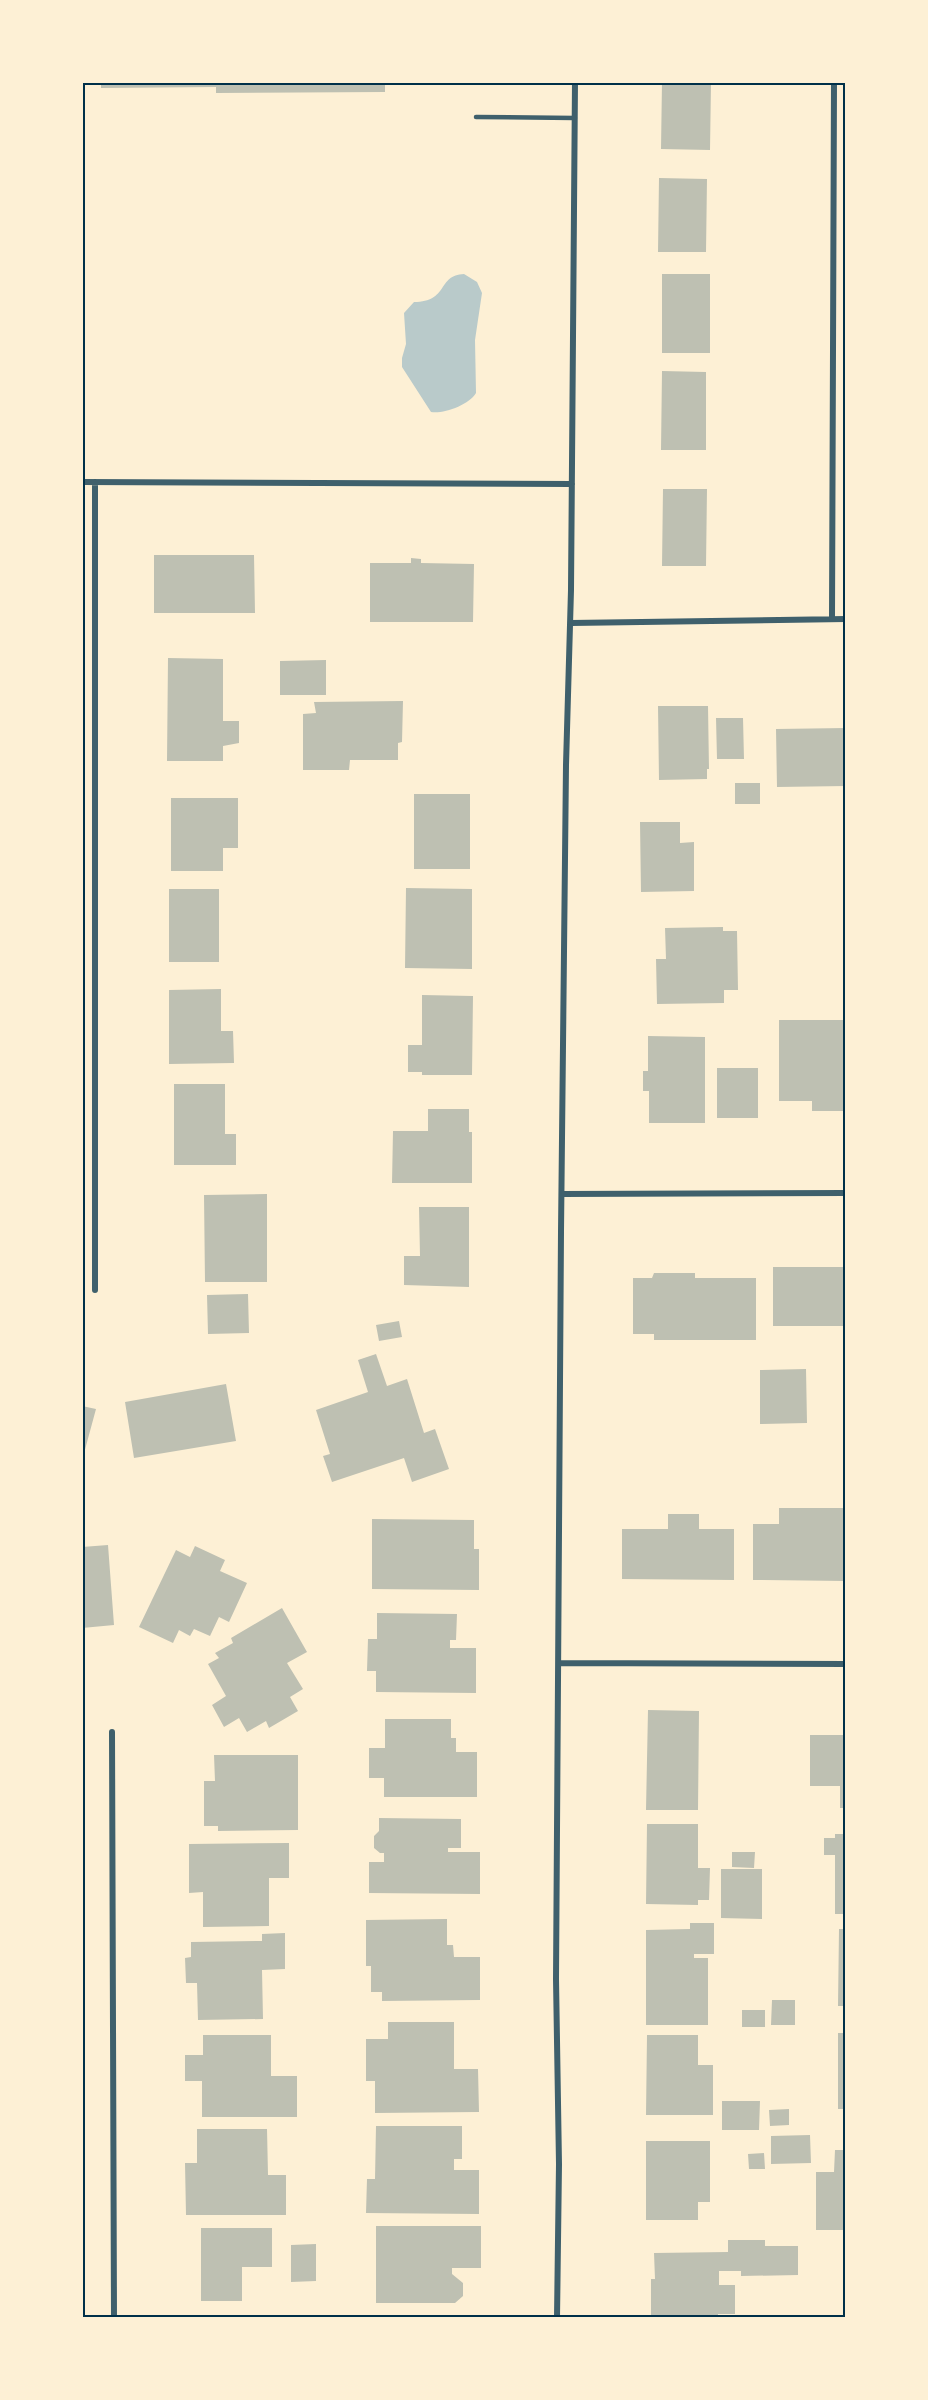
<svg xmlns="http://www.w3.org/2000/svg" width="928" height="2400" font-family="'Work Sans',sans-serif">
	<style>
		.green { fill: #b9caca }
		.building { fill: #bec0b2 }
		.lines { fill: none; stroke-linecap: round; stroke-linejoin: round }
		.service { stroke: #3f606c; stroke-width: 4.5 }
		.minor { stroke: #3f606c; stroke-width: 6 }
		.neatline { fill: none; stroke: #003049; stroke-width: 2 }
	</style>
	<rect width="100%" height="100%" fill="#fdf0d5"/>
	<path class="green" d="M464,274L477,282L482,293L475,340L476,393C469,405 444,414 431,412L402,367V358L406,344L404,313L414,302C449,302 437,275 464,274Z"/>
	<path class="building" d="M101,82H385V92L216,93V87L101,88Z
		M662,82H711L710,150L661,149Z
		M659,178L707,179L706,252H658Z
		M662,274H710V353H662Z
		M662,371L706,372V450H661Z
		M663,489H707L706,566H662Z
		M154,555H254L255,613H154Z
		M411,558L421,559V563L474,564L473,622H370V563H411Z
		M168,658L223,659V721H239V743L223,746V761H167Z
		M326,660V695H280V661Z
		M403,701L402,742L398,743V760H350L349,770H303V714L316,713L314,702Z
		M658,706H708L709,769H707V779L659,780Z
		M716,718H743L744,759H717Z
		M846,728V786L777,787L776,729Z
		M735,783H760V804H735Z
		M414,794H470V869H414Z
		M171,798H238V848H223V871H171Z
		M640,822H680V843L694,842V891L641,892Z
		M406,888L472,889V969L405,968Z
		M169,889H219V962H169Z
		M723,927V931H737L738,990H724V1003L657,1004L656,959H666L665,928Z
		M221,989V1031H233L234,1063L169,1064V990Z
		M422,995L473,996L472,1075H422V1072H408V1045H422Z
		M779,1020H846V1111H812V1101H779Z
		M648,1036L705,1037V1123H649V1091H643V1071H648Z
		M717,1068H758V1118H717Z
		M174,1084H225V1134H236V1165H174Z
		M428,1109H469V1132H472V1183H392L393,1131H428Z
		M267,1194V1282H205L204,1195Z
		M419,1207H469V1287L404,1285V1256H420Z
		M773,1267H846V1326H773Z
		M654,1273H695V1278H756V1340H654V1334H633V1278H652Z
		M248,1294L249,1333L208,1334L207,1295Z
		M399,1321L402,1337L379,1341L376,1325Z
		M376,1354L387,1386L407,1379L424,1433L435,1429L449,1469L412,1482L404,1458L332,1482L323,1456L330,1454L316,1410L368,1392L358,1360Z
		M806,1369L807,1423L760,1424V1370Z
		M226,1384L236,1441L134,1458L125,1402Z
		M82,1406L96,1409L83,1457H82Z
		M779,1508H846V1581L753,1580V1524H779Z
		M668,1514H699V1529H734V1580L622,1579V1529H668Z
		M372,1519L474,1520V1549H479V1590L372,1589Z
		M108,1545L114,1625L82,1628V1547Z
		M195,1546L225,1560L220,1571L247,1583L229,1622L219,1617L210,1636L194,1629L190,1636L179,1630L173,1643L139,1627L176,1550L190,1557Z
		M282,1608L307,1652L287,1663L303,1689L290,1697L298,1711L269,1728L266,1721L247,1732L239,1718L224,1727L212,1705L226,1696L208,1664L219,1658L215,1653L233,1643L231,1638Z
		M377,1613L457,1614L456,1640H450V1648H476V1693L376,1692V1671H367L368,1639H377Z
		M648,1710L699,1711L698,1810H646Z
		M385,1719H451V1738H456V1752H477V1797H384V1778H369V1748H385Z
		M810,1735H846V1808H840V1786H810Z
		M214,1755H298V1830L218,1831V1826H204V1781H215Z
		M379,1818L461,1819V1848H448V1852H480V1894L369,1893V1862H384V1853H380L374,1848V1836L379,1831Z
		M647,1824H698V1868H710L709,1900H698V1905L646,1904Z
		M835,1834H846V1914H835V1855H824V1838H835Z
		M289,1843V1878H269V1926L203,1927V1892L189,1893V1844Z
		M732,1852H755L754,1868L732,1867Z
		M721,1869H762V1919L721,1918Z
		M447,1919V1945H453L454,1957H480V2000L382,2001V1992H371V1966H366V1920Z
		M690,1923H714V1954H694V1958H708V2025H646V1930L690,1929Z
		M839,1929H846V2006H838Z
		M285,1933V1969L262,1970L263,2019L198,2020L197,1983H186L185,1958L191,1957V1942L262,1941V1934Z
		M772,2000H795V2025H771Z
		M742,2010H765V2027H742Z
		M388,2022H454V2069H478L479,2112L375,2113V2081H366V2039H388Z
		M838,2033H846V2109H838Z
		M203,2035H271V2076H297V2117H202V2081H185V2055H203Z
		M647,2035H698V2065H713V2115H646Z
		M722,2101H760L759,2130H722Z
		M789,2109V2125L770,2126L769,2110Z
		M376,2126H462V2159H454V2170H479V2214L366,2213L367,2179H375Z
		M197,2129H267L268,2175H286V2215H186L185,2163H197Z
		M810,2135L811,2163L771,2164V2136Z
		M646,2141H710V2202H698V2220H646Z
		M835,2150H846V2230H816V2172H834Z
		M764,2153L765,2169H749L748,2154Z
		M376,2226H481V2268H452V2274L463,2283V2296L455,2303H376Z
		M201,2228H272V2267H242V2301H201Z
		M728,2240H765V2246H798V2275L741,2276V2271H719V2285H735V2314H718V2318H651V2279H655L654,2253L728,2252Z
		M316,2244V2281L291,2282V2245Z"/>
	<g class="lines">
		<path class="service" d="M476,117L575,118"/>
		<path class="minor" d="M82,482L572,484
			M95,482V1290
			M832,619L834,82
			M571,623L846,619
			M562,1194L846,1193
			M560,1663L846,1664
			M112,1732L114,2318
			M557,2318L559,2164L556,1979L561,1232L566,765L571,590L575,82"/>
	</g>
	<rect width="928" height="2400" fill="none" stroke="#fdf0d5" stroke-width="168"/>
	<rect x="84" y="84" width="760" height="2232" class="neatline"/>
</svg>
